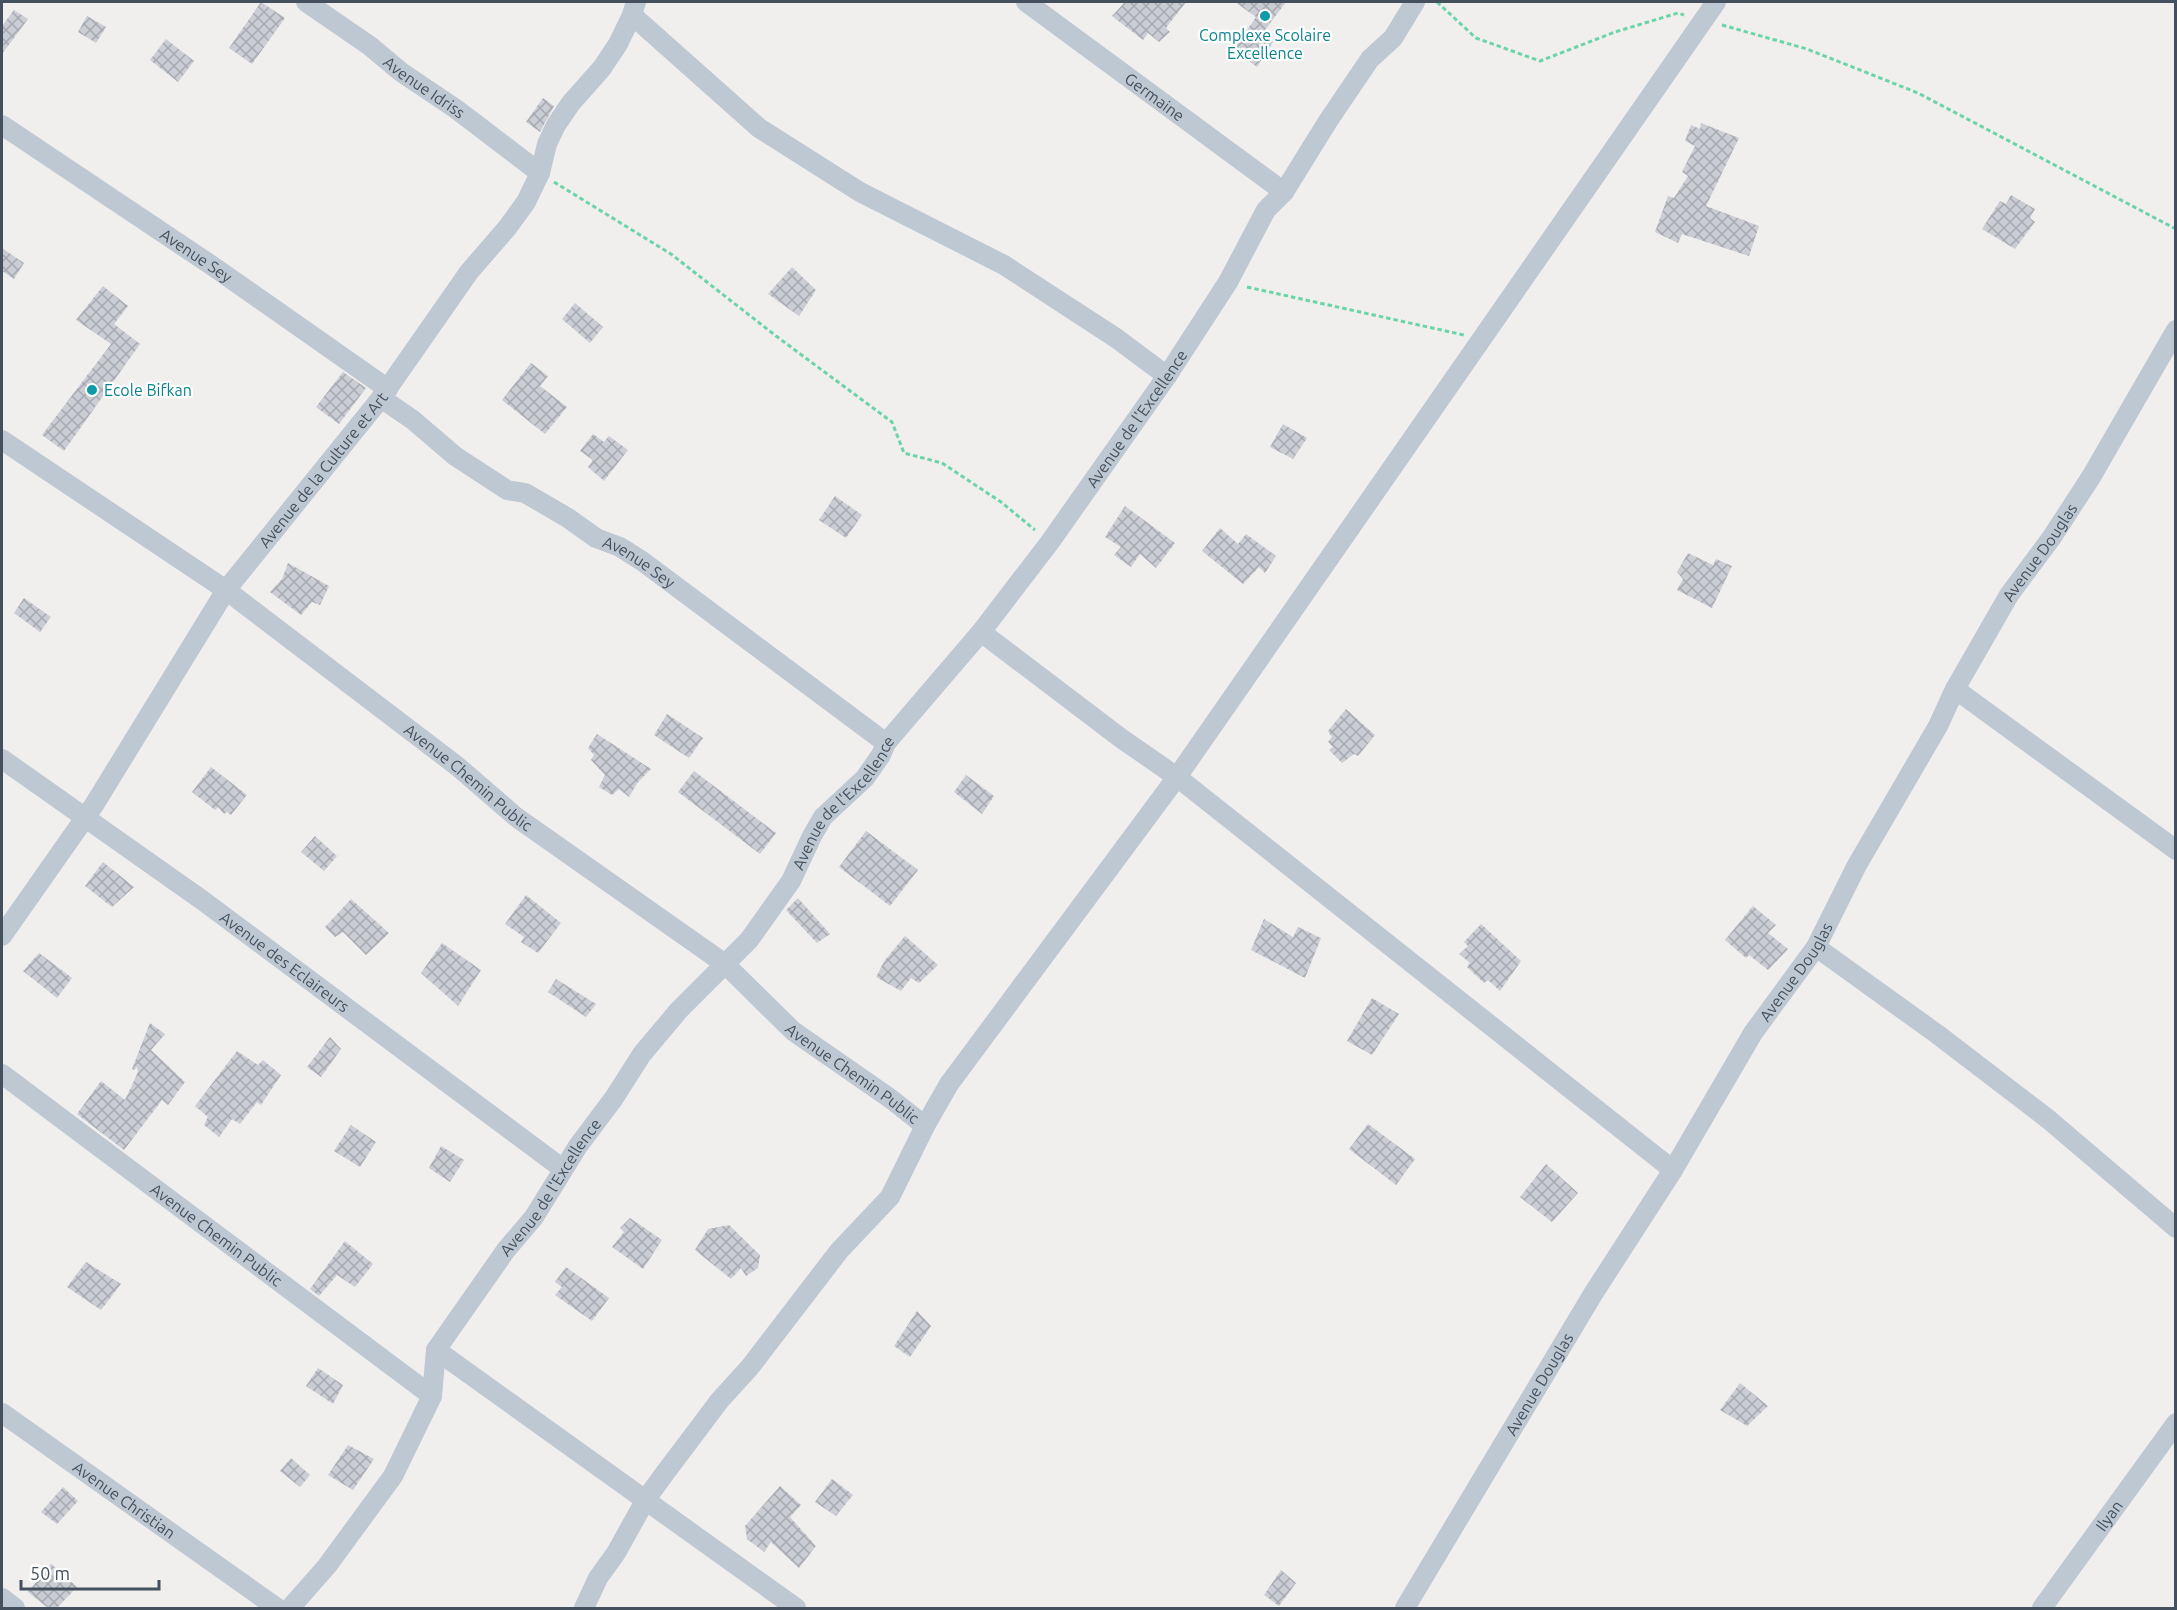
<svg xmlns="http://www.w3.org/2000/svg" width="2177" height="1610" font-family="Ubuntu,sans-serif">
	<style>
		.building { fill: url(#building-cross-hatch) }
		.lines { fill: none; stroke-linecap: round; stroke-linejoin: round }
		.path { stroke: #6cd5a7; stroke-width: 3; stroke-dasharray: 4.5 3; stroke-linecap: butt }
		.minor { stroke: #bdc8d2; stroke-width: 20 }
		.culture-dot { fill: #0f9aa8; stroke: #fff; stroke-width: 2 }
		.labels { text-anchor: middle; stroke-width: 4.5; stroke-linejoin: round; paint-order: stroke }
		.culture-label { font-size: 16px; fill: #0d838f; stroke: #fff }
		.street-label { font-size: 16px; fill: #44505e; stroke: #fff }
	</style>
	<defs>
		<pattern id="building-cross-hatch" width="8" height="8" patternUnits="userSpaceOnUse" patternTransform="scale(1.5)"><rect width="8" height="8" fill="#cacdd4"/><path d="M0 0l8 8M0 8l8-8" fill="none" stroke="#a6a9af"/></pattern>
	</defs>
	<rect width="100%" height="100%" fill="#f1eeee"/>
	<path class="building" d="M261,2L285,18L252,64L229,48Z
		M1125,2H1186L1166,28L1170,32L1159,42L1148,33L1143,40L1112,16Z
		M1235,2H1286L1262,34L1273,42L1257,67L1234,49L1256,17Z
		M14,10L28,19L2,54V26Z
		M87,16L106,27L96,43L78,32Z
		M166,39L194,61L178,82L150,60Z
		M543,98L554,106L540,132L526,122Z
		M1701,123L1739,138L1706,206L1759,226L1749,256L1682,234L1678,243L1655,232L1668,196L1674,198L1688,176L1682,172L1695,146L1685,141L1691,125L1700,129Z
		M2011,195L2035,209L2030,218L2035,222L2015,249L1982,229L2000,201L2006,204Z
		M2,248L24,263L14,279L2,271Z
		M792,267L816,290L799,316L768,294Z
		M103,286L128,306L114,324L140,344L64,451L42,435L111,344L76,320Z
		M575,303L603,327L590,343L562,319Z
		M531,363L548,376L540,386L567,407L545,434L502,400Z
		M343,372L366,388L339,424L316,407Z
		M1283,424L1307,438L1293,459L1270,447Z
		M593,434L604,442L609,436L628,450L604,481L588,467L593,460L580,451Z
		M835,496L862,515L846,538L819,520Z
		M1125,506L1175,543L1156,568L1140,554L1131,567L1114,555L1121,547L1105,537Z
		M1220,528L1238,544L1246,534L1276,556L1265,573L1259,567L1243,584L1202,551Z
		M1688,553L1713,565L1716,559L1732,566L1712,608L1677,590L1683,579L1677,572Z
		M288,563L329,586L320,605L312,602L301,615L270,592L282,579Z
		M24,598L51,617L40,632L14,613Z
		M1346,709L1375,735L1358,756L1354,754L1342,763L1329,750L1333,747L1328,742L1332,737L1328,731Z
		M667,714L703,738L689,758L654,735Z
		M597,734L651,769L638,782L629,797L619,789L612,795L599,787L605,775L591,760L594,755L588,748Z
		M211,767L247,795L231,815L227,812L224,814L218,807L215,810L192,792Z
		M694,771L776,833L760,854L678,792Z
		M966,775L994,796L982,814L954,792Z
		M866,831L918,870L890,906L839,867Z
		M315,836L337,856L324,871L301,852Z
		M103,862L134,887L112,907L85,886Z
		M526,895L561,923L538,953L521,942L524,937L505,924Z
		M798,898L830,934L817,943L786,910Z
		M351,899L389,933L366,955L343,932L335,937L325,927Z
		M1753,906L1776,925L1768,933L1788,949L1768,970L1749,955L1746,958L1725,940Z
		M1264,919L1293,937L1298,927L1321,938L1305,978L1251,950Z
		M1481,924L1521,961L1500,991L1488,980L1484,983L1467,967L1470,963L1459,954L1468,946L1464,942Z
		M905,936L938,965L919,983L911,978L901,991L876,977L885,960Z
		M442,943L481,970L458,1006L421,973Z
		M39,953L72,978L57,998L23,971Z
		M556,979L596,1004L586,1017L548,992Z
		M1372,998L1399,1014L1372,1055L1347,1041Z
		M150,1023L165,1034L151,1050L185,1082L168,1105L162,1100L124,1150L77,1114L101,1081L125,1100L138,1072L137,1067L134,1070L132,1069Z
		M330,1037L341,1049L321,1077L307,1067Z
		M237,1051L258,1065L263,1060L281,1075L261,1105L257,1102L240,1124L232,1119L219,1137L204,1125L208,1117L195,1106Z
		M1368,1124L1415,1159L1396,1185L1349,1149Z
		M351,1125L376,1142L360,1167L334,1151Z
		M441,1146L464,1160L450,1182L429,1168Z
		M1546,1164L1578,1193L1552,1222L1520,1197Z
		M630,1218L662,1240L643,1269L612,1247L624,1232L620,1228Z
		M729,1225L760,1255L758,1268L746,1276L741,1268L731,1279L695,1250L708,1229Z
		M345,1241L373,1264L355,1287L337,1275L319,1296L310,1289Z
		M86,1262L121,1284L101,1310L67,1287Z
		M566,1267L609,1298L592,1321L555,1295L562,1287L555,1282Z
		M917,1311L931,1326L910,1357L894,1346Z
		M318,1368L343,1385L333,1404L306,1386Z
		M1740,1383L1768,1406L1747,1426L1720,1410Z
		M348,1445L374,1459L353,1490L328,1475Z
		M291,1458L310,1475L300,1487L280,1471Z
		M832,1479L853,1495L836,1516L815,1502Z
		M780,1486L801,1505L790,1517L816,1546L799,1568L771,1542L764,1552L747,1539L745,1526Z
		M63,1487L78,1501L57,1524L41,1512Z
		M51,1564L77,1587L57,1608H48L28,1592Z
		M1281,1570L1296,1583L1279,1606L1264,1595Z"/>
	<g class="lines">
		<path class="path" d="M1437,2L1476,38L1540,61L1615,32L1678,13L1684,15
			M1722,25L1807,49L1918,93L2176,229
			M554,182L671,254L776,336L892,422L904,453L942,463L1001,502L1035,530
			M1247,287L1464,335"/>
		<g class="minor">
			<path id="s1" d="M306,2L370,46L401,72L456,109L540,173"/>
			<path id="s2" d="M1026,2L1284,192"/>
			<path d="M632,15L759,128L860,192L1004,265L1116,338L1167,376"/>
			<path id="s3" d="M2,125L214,267L388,389"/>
			<path id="s4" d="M381,398L413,420L455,456L507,490L525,493L568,518L596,538L620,547L642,561L886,743"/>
			<path id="s5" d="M2,440L226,590L457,766L516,817L725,964L793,1031L891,1099L925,1126"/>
			<path d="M981,632L1122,739L1177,777L1673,1170"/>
			<path d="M1955,689L2176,850"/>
			<path id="s6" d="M2,759L202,900L563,1169"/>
			<path id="s7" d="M2,936L94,805L226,590L381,398L469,272L507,228L526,202L540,173L547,144L556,125L571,103L602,68L618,44L632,15L636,2"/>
			<path d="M1816,947L1937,1034L2048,1119L2176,1228"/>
			<path id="s8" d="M2,1074L432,1396"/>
			<path d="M436,1350L796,1608"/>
			<path id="s9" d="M2,1413L277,1608"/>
			<path d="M2,1598L15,1608"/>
			<path id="s10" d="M290,1608L327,1566L393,1476L432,1396L436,1350L506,1250L534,1217L578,1146L614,1098L642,1054L679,1010L749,940L791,881L812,836L823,817L865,778L881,755L886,743L981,632L1050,542L1167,376L1228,282L1266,210L1284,192L1328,121L1370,59L1393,38L1415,2"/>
			<path d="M584,1608L598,1578L616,1553L646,1499L665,1473L720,1400L750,1367L839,1251L890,1197L925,1126L949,1084L1177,777L1716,2"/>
			<path id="s11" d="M1405,1608L1593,1294L1673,1170L1753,1033L1816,947L1857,865L1938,726L1955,689L2009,595L2052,537L2091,477L2176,330"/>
			<path id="s12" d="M2042,1608L2176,1423"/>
		</g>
	</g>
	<g class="culture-dot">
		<circle cx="1265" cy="16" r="6"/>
		<circle cx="92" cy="390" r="6"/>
	</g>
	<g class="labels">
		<g class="culture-label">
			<text x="1265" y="41">Complexe Scolaire<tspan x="1265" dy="18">Excellence</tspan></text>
			<text x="104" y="396" text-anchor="start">Ecole Bifkan</text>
		</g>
		<g class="street-label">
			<text dy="6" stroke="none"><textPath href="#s1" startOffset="146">Avenue Idriss</textPath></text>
			<text dy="6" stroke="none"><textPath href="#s2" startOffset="160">Germaine</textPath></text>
			<text dy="6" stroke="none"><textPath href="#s3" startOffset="234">Avenue Sey</textPath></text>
			<text dy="6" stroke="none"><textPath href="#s10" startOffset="1473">Avenue de l'Excellence</textPath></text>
			<text dy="6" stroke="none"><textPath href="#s7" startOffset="567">Avenue de la Culture et Art</textPath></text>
			<text dy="6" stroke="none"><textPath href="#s11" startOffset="1233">Avenue Douglas</textPath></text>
			<text dy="6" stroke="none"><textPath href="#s4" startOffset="308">Avenue Sey</textPath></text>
			<text dy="6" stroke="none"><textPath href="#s5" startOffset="576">Avenue Chemin Public</textPath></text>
			<text dy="6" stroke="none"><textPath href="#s10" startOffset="988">Avenue de l'Excellence</textPath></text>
			<text dy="6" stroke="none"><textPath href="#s6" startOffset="348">Avenue des Eclaireurs</textPath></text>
			<text dy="6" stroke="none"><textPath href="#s11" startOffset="747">Avenue Douglas</textPath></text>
			<text dy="6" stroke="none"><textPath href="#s5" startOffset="1062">Avenue Chemin Public</textPath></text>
			<text dy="6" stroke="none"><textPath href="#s10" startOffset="502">Avenue de l'Excellence</textPath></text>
			<text dy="6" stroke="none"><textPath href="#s8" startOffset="268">Avenue Chemin Public</textPath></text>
			<text dy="6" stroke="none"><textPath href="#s11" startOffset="261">Avenue Douglas</textPath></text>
			<text dy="6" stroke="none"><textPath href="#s9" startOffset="150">Avenue Christian</textPath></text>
			<text dy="6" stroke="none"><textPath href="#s12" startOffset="114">Ilyan</textPath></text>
		</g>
	</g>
	<rect width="2177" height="1610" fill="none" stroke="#44505e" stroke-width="6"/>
	<path d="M21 1580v9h138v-9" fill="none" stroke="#44505e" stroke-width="3"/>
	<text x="30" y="1580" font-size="18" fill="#44505e" stroke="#ffffff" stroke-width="4.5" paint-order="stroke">50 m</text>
</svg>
